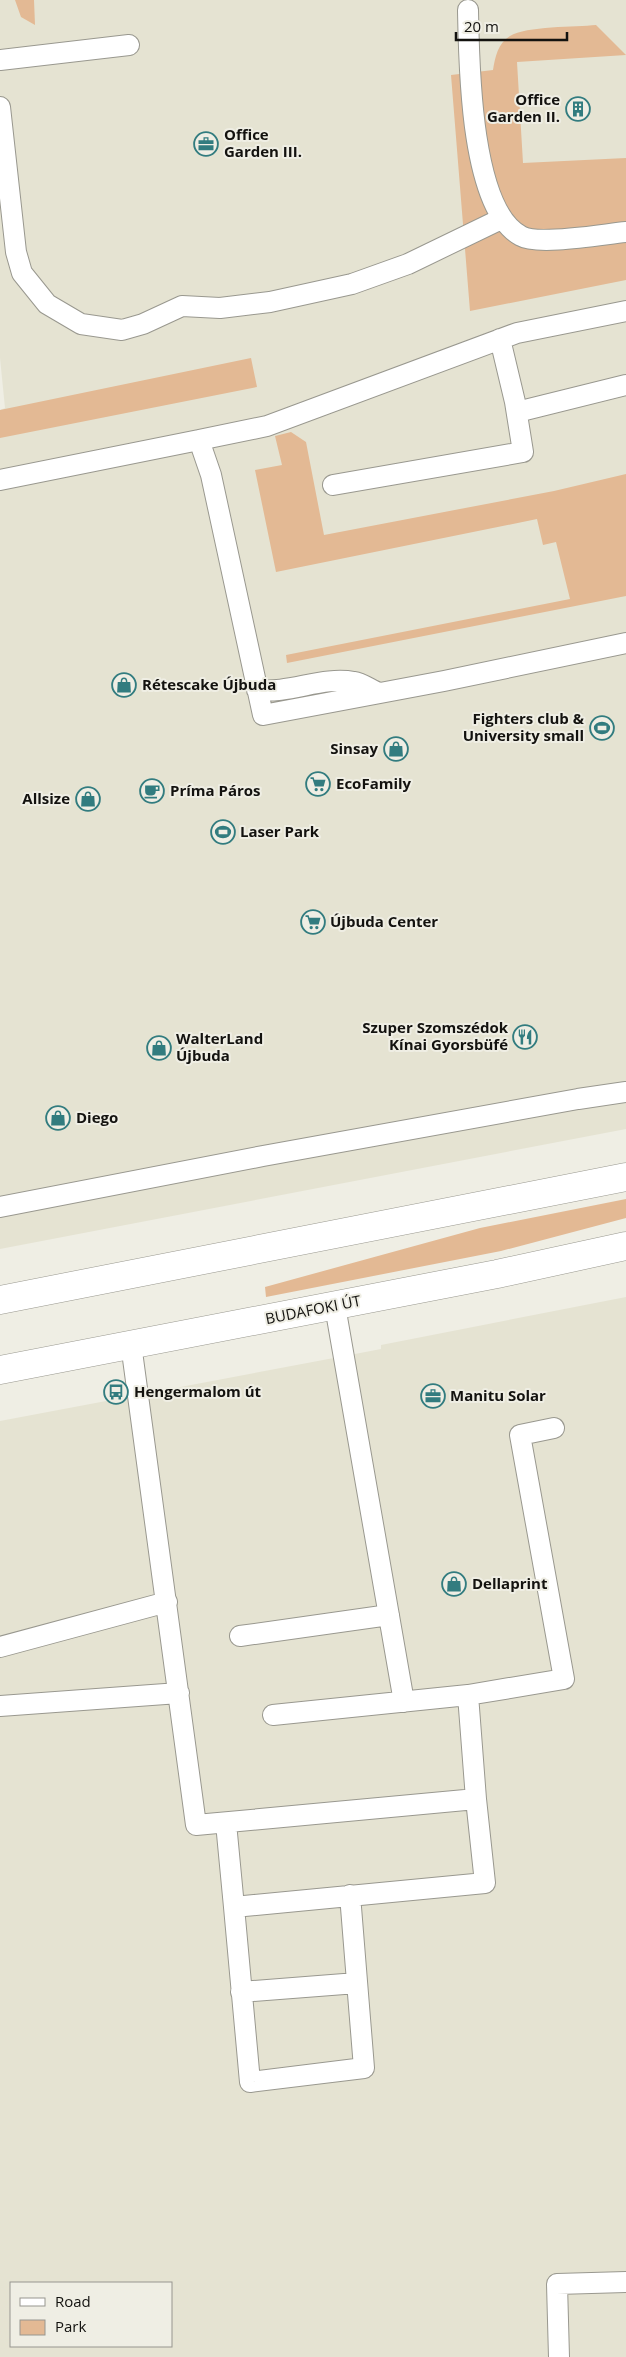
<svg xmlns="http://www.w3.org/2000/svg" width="626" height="2357" font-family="'Open Sans',sans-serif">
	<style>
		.built { fill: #e5e3d2; fill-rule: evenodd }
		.green { fill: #e3b994 }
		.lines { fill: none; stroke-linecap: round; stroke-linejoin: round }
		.service-casing { stroke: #99988f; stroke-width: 22 }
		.secondary-casing { stroke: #99988f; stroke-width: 29 }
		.service { stroke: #fff; stroke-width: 20 }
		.secondary { stroke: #fff; stroke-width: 28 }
		.labels { text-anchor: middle; stroke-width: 4; stroke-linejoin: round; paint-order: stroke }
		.poi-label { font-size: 15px; font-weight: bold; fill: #13120f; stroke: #efeee4; text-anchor: start }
		.street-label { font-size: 15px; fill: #13120f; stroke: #efeee4 }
	</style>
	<rect width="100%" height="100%" fill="#efeee4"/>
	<path class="built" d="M0,0H626V1129L0,1249V410L5,408L0,358Z
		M626,1297V2357H0V1421L355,1354L381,1349V1345ZM11,2283H171V2346H11Z"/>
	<path class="green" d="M15,0H34L35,25L21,17Z
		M596,25L626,55L517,62L523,163L626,158V280L470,311L451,75L493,70C495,57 498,43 510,36C526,26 576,27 596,25Z
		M251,358L257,387L0,438V410Z
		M291,432L306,442L324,535L554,491L626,474V596L287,663L286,655L570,599L556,542L543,545L537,519L276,572L255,470L282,465L275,436Z
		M626,1199V1218L501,1251L266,1297L265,1287L480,1228Z"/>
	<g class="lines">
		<g class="service-casing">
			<path id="service" d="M468,10C469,62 470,209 521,236C538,246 604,234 626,232
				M0,60L129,45
				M0,107L16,252L22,273L47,304L81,324L122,330L143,324L182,306L220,308L270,302L352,284L408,264L501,219
				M517,412L626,385
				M199,440L267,426L517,333L626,311
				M0,480L199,440L211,475L263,715L444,681L626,643
				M333,485L523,452L515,402L500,339
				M257,690C290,694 322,676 354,682C362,683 371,690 379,693
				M0,1207L263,1156L578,1099L626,1092
				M335,1306L404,1702
				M131,1344L196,1825L476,1799L468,1695L564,1679L520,1435L554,1428
				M240,1636L389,1615
				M0,1647L167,1602
				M0,1706L179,1693
				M273,1715L468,1695
				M226,1823L234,1907
				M350,1895L364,2068L250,2082L234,1907L485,1883L476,1799
				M241,1992L357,1983
				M559,2357L557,2284L626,2282"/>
		</g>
		<g class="secondary-casing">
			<path id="secondary" d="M0,1300L626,1177
				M0,1370L497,1274L626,1246"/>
		</g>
		<use href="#service" class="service"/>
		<use href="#secondary" class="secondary"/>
	</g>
	<defs>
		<g id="building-ring" transform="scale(1.25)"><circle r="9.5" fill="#efeee4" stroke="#327c7f" stroke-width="1.5"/><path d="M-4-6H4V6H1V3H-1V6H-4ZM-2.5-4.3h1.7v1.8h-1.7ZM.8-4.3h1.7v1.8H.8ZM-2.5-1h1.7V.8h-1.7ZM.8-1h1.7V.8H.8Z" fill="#327c7f"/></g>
		<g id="office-ring" transform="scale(1.25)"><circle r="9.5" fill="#efeee4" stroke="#327c7f" stroke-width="1.5"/><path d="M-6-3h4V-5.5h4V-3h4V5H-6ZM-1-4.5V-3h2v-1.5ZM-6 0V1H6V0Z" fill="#327c7f"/></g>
		<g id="shop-ring" transform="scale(1.25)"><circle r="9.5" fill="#efeee4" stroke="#327c7f" stroke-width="1.5"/><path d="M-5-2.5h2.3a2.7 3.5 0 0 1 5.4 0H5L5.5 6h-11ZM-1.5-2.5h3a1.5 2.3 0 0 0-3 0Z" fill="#327c7f"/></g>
		<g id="stadium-ring" transform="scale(1.25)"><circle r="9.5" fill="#efeee4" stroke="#327c7f" stroke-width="1.5"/><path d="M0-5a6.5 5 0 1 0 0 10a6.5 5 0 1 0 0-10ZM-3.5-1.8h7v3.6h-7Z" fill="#327c7f"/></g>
		<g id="supermarket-ring" transform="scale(1.25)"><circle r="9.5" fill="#efeee4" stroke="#327c7f" stroke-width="1.5"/><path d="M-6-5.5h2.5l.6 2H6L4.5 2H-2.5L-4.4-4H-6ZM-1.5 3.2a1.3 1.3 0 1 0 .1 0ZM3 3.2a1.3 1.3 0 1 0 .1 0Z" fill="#327c7f"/></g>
		<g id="cafe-ring" transform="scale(1.25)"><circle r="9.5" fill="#efeee4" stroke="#327c7f" stroke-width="1.5"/><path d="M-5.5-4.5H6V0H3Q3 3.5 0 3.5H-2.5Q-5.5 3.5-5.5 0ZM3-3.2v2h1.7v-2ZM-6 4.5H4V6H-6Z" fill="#327c7f"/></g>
		<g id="restaurant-ring" transform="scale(1.25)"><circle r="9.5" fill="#efeee4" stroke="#327c7f" stroke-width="1.5"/><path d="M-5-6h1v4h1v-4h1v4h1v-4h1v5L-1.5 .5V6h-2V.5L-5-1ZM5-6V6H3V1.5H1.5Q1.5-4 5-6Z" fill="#327c7f"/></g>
		<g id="bus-ring" transform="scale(1.25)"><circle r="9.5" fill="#efeee4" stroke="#327c7f" stroke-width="1.5"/><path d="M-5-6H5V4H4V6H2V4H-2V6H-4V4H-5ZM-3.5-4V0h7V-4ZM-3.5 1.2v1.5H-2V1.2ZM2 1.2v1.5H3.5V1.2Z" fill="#327c7f"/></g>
	</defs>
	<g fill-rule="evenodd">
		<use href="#building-ring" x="578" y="109"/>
		<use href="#office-ring" x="206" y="144"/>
		<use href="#shop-ring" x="124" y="685"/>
		<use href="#stadium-ring" x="602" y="728"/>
		<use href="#shop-ring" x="396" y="749"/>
		<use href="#supermarket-ring" x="318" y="784"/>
		<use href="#cafe-ring" x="152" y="791"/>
		<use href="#shop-ring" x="88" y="799"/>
		<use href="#stadium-ring" x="223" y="832"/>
		<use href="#supermarket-ring" x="313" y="922"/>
		<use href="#restaurant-ring" x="525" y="1037"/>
		<use href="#shop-ring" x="159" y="1048"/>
		<use href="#shop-ring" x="58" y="1118"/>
		<use href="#bus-ring" x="116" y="1392"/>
		<use href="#office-ring" x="433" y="1396"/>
		<use href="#shop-ring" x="454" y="1584"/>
	</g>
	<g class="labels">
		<g class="poi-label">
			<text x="560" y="105" text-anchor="end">Office<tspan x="560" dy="17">Garden II.</tspan></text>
			<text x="224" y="140">Office<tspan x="224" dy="17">Garden III.</tspan></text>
			<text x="142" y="690">Rétescake Újbuda</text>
			<text x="584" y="724" text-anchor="end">Fighters club &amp;<tspan x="584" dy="17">University small</tspan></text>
			<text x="378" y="754" text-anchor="end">Sinsay</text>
			<text x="336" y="789">EcoFamily</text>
			<text x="170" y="796">Príma Páros</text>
			<text x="70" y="804" text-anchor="end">Allsize</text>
			<text x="240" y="837">Laser Park</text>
			<text x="330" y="927">Újbuda Center</text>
			<text x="508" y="1033" text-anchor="end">Szuper Szomszédok<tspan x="508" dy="17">Kínai Gyorsbüfé</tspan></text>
			<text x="176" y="1044">WalterLand<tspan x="176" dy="17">Újbuda</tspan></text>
			<text x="76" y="1123">Diego</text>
			<text x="134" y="1397">Hengermalom út</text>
			<text x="450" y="1401">Manitu Solar</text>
			<text x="472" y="1589">Dellaprint</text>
		</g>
		<g class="street-label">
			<text transform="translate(313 1310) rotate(-11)" y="5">BUDAFOKI ÚT</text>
		</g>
	</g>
	<rect x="10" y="2282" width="162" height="65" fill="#efeee4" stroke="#97968f"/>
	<rect x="20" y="2298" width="25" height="8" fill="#ffffff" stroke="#97968f"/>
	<text x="55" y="2307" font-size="15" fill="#13120f">Road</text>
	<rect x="20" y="2320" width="25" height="15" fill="#e3b994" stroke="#97968f"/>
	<text x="55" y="2332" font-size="15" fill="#13120f">Park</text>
	<path d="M456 32v8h111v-8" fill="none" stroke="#13120f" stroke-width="2.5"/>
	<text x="464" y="32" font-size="15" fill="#13120f" stroke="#efeee4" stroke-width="4" paint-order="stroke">20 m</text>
</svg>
